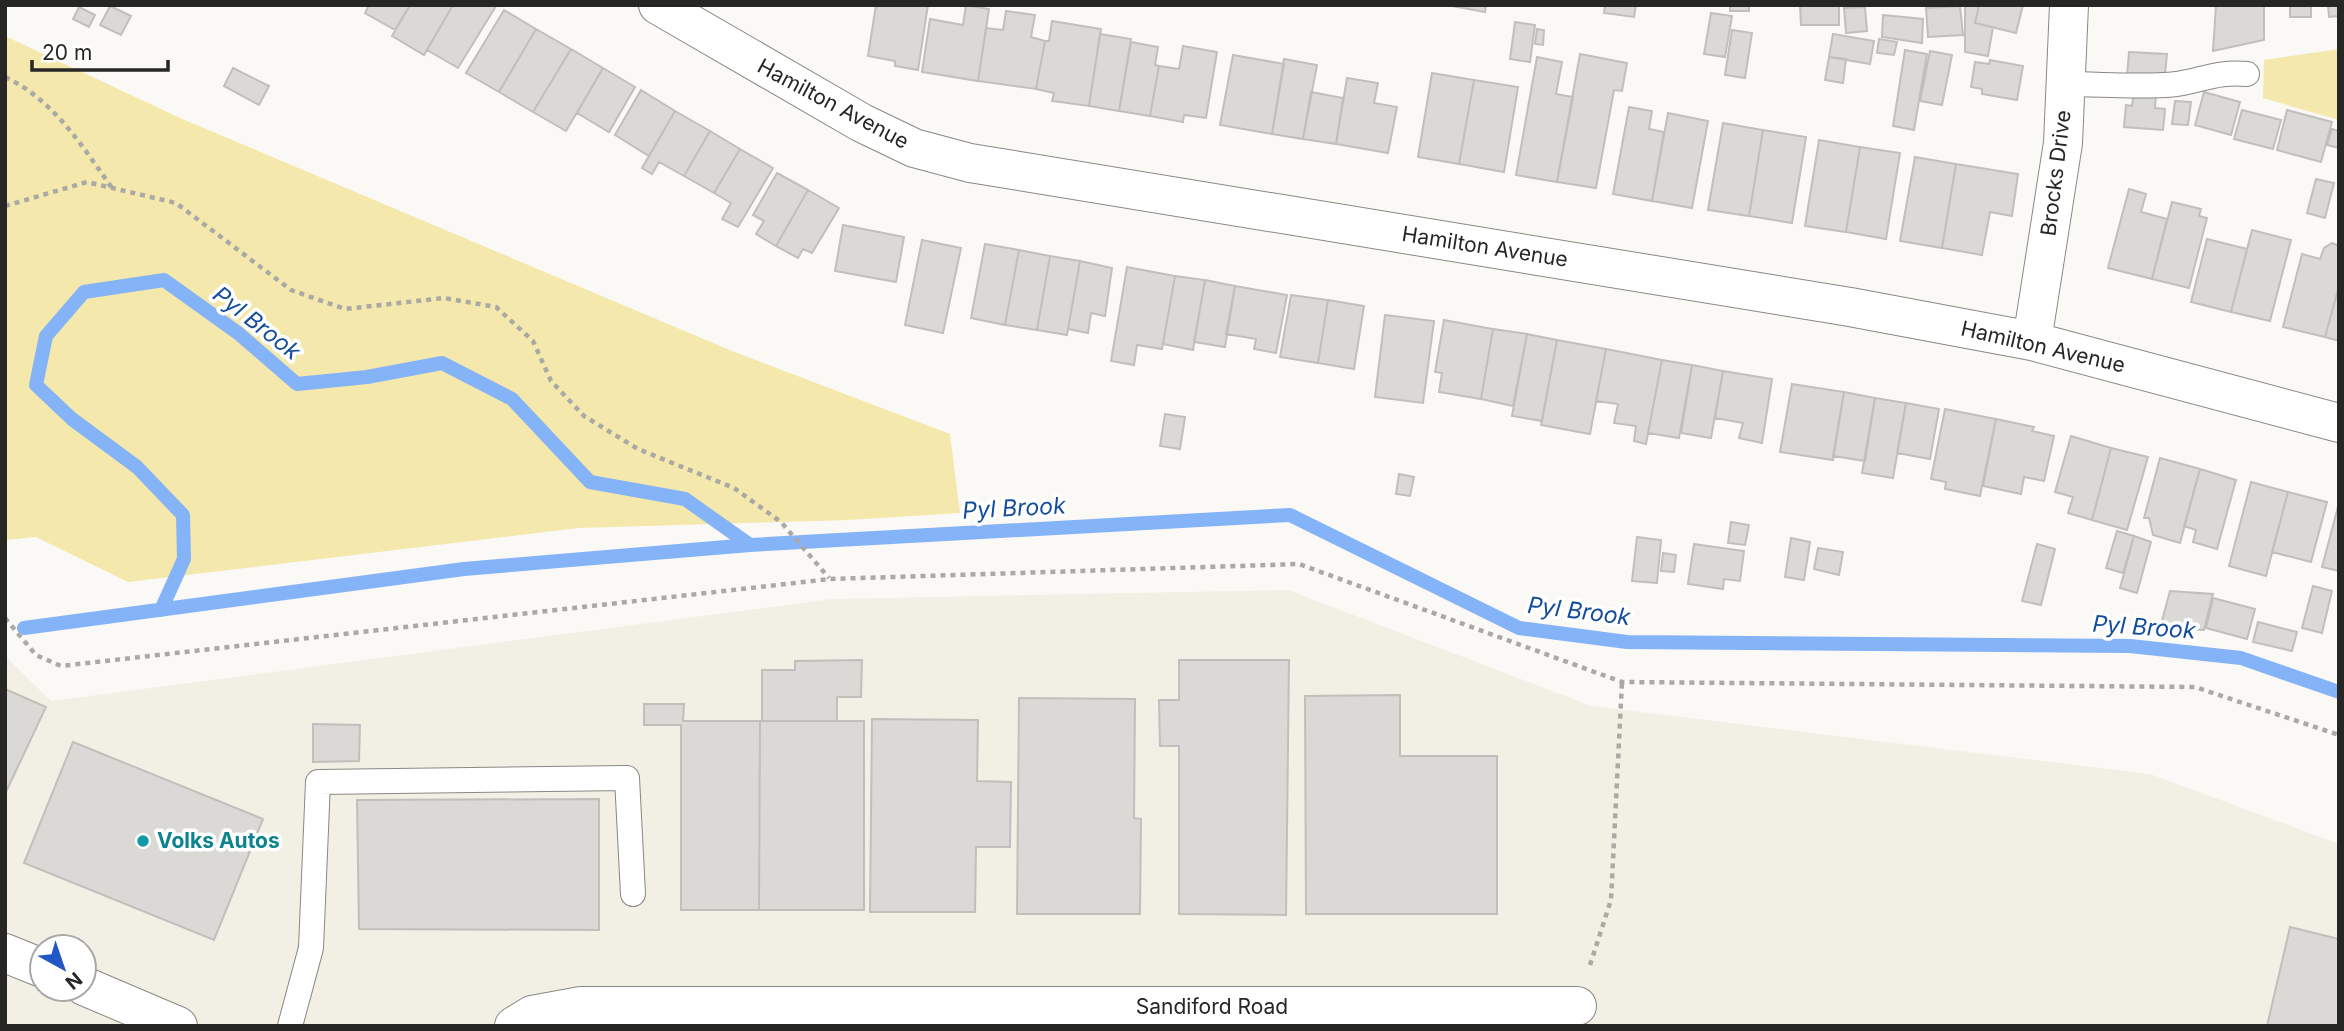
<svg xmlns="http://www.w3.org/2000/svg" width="2344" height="1031" font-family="Inter,sans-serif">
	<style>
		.built { fill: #f2f0e4; fill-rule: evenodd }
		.green { fill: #f4e8ac }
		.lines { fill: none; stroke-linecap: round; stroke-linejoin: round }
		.stream { stroke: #85b3f8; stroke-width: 14 }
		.building { fill: #dad9d5; stroke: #c0bfbc; stroke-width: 2 }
		.lane-casing { stroke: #888884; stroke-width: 26 }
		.street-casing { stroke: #888884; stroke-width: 40 }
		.path { stroke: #aaa9a6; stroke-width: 4.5; stroke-dasharray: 5 5; stroke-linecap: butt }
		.lane { stroke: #fff; stroke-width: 24 }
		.street { stroke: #fff; stroke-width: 38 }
		.culture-dot { fill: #0f9aa8; stroke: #fff; stroke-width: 2.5 }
		.labels { text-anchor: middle; stroke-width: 7; stroke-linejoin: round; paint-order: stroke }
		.street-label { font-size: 21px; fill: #262624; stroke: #fff }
		.culture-label { font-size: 21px; font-weight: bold; fill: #0d838f; stroke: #fff; text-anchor: start }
		.water-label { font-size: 23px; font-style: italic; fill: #134c9a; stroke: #fff }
	</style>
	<rect width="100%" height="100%" fill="#faf9f5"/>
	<path class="built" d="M1288,590L1591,706L2150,774L2339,844V1026H5V656L51,701L832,599ZM42,947H84V989H42Z"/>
	<path class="green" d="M5,36L180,118L732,351L950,434L960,513L848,520L578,528L128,582L36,537L5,540Z
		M2339,49V120L2263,98L2264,60Z"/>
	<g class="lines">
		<path class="stream" d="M161,610L184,559L183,515L137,467L72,419L36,385L46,336L84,292L164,280L238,333L297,384L367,377L442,363L512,399L590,482L685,499L750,545
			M24,628L464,569L750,545L1290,515L1519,628L1627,642L2130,646L2241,658L2339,692"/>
	</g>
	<path class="building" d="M369,5H410L395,30L365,13Z
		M410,5H453L424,55L392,36Z
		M453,5L496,6L458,68L427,50Z
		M876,5H928L918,70L895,66V61L868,56Z
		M966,5L989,9L978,81L922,72L930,19L963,25Z
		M1447,5H1486L1485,12Z
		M1605,5H1636L1634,17L1604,13Z
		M1730,5H1749V11H1730Z
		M1800,5H1839V25H1801Z
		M1965,5H1979L1975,23L1993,27L1988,56L1965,52Z
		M1979,5H2023L2016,33L1975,23Z
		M2216,5H2264V40L2213,51Z
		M2290,5H2311V17H2290Z
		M2328,5H2339V16L2329,17Z
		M110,6L131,16L121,35L100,25Z
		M1960,6L1963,35L1928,37L1926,8Z
		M79,7L95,15L89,27L73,19Z
		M1865,7L1867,31L1846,33L1844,8Z
		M504,10L536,29L499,92L466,73Z
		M1006,11L1035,15L1031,37L1045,41L1036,89L978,81L986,28L1003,30Z
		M1711,13L1732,16L1725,57L1704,54Z
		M1883,15L1923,19L1922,43L1882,37Z
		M1052,21L1101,29L1089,106L1052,101L1054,93L1036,89L1045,41H1049Z
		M1515,22L1535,25L1530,62L1510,59Z
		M536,29L571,49L533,112L499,92Z
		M1537,29L1544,30L1543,45L1535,44Z
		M1732,30L1752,33L1745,78L1725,75Z
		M1100,34L1131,39L1119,111L1089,106Z
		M1833,34L1874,41L1870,64L1829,57Z
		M1879,39L1897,42L1894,55L1877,53Z
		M1131,42L1158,47L1155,65L1159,66L1150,116L1119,111Z
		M1183,46L1217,52L1206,118L1184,115L1183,122L1150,116L1159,66L1179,69Z
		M571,49L603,68L566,131L533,112Z
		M1905,50L1927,54L1914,130L1893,126Z
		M1930,51L1952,55L1942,105L1920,101Z
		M2129,52L2167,54L2165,74L2127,76Z
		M1580,54L1627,63L1622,91L1614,90L1596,188L1557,182Z
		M1233,55L1284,64L1272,134L1220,125Z
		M1537,57L1562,62L1556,94L1573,97L1557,182L1516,175Z
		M1829,57L1846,59L1843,83L1825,80Z
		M1284,59L1317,65L1303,139L1272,134Z
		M1990,60L2023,66L2017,100L1982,94V89L1971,87L1975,62L1989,64Z
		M233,68L269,86L259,105L224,86Z
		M603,68L635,87L609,132L577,113Z
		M1432,73L1474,80L1459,164L1418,157Z
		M1347,78L1378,83L1374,103L1397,107L1388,153L1336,144Z
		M1474,80L1518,87L1504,172L1459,164Z
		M641,90L675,111L649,156L615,135Z
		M1311,92L1343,98L1336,144L1303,139Z
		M2204,92L2240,102L2231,135L2195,125Z
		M2156,94L2155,108L2165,109L2163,130L2124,127L2126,105L2132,106L2133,98Z
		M2175,101L2191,102L2188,125L2172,124Z
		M1629,107L1652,111L1649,129L1664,132L1652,201L1613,194Z
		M2242,110L2281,120L2273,149L2234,139Z
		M2287,110L2332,122L2321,162L2277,150Z
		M675,111L710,131L684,176L659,162L652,174L642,168Z
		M1668,113L1708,121L1692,208L1652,201Z
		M1723,123L1763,130L1749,216L1708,210Z
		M2332,129L2339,131V148L2327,145Z
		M1763,130L1806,137L1792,223L1749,216Z
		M710,131L740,149L714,193L684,176Z
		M1819,140L1860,147L1846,232L1805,226Z
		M1860,147L1900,153L1886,239L1846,232Z
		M740,149L773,168L738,227L722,219L731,203L714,193Z
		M1915,157L1956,164L1942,248L1900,241Z
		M1956,164L2018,174L2012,216L1990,212L1982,255L1942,248Z
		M777,173L808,190L776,246L756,234L764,221L753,215Z
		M2316,179L2334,183L2325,218L2307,213Z
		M2129,189L2146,194L2141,212L2167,219L2152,279L2108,268Z
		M808,190L839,208L812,253L803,249L798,258L776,246Z
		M2172,202L2201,209L2199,216L2207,218L2189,288L2152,279Z
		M843,225L904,237L896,282L835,271Z
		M2252,230L2291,240L2270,321L2231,312Z
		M2207,239L2247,249L2231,312L2191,302Z
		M922,240L961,248L943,333L905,325Z
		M2332,243L2339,246V286L2325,337L2283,327L2302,254L2320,259L2324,248Z
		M985,244L1019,250L1005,325L971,318Z
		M1019,250L1050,256L1037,330L1005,325Z
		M1050,256L1080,261L1067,335L1037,330Z
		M1080,261L1112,268L1105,316L1091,313L1088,333L1068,329Z
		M1127,267L1175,276L1162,349L1137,345L1134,365L1111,361Z
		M1175,276L1205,280L1193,350L1163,344Z
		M1205,280L1235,286L1225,347L1194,342Z
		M1235,286L1287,295L1276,353L1254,349L1256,339L1226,334Z
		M2339,286V341L2325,337Z
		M1291,295L1328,300L1318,363L1280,357Z
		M1328,300L1364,306L1354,369L1318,363Z
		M1385,315L1434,321L1423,403L1375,397Z
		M1444,320L1493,329L1481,399L1439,392L1442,373L1435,372Z
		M1493,329L1527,334L1513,406L1481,399Z
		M1527,334L1557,340L1542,421L1512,416Z
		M1557,340L1606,349L1590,434L1541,425Z
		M1606,349L1662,360L1646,444L1634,441L1636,426L1614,423L1618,404L1596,401Z
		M1662,360L1692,365L1679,438L1648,433Z
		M1692,365L1723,371L1711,438L1681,433Z
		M1723,371L1772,379L1762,443L1739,438L1743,423L1715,418Z
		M1792,384L1844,392L1833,460L1780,452Z
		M1844,392L1875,398L1865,461L1833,456Z
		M1875,398L1906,403L1893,478L1862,473Z
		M1906,403L1939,409L1930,459L1897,453Z
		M1945,409L1996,419L1980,496L1945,489L1946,482L1931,479Z
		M1165,414L1185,417L1180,449L1160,446Z
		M1996,419L2034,427L2032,431L2054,436L2044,481L2024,477L2021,494L1983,486Z
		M2071,436L2111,448L2092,520L2068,513L2073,497L2055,492Z
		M2111,448L2148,457L2127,530L2092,520Z
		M2160,458L2200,469L2180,543L2153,535L2149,518H2144Z
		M2200,469L2236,480L2217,549L2193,542L2196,530L2184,526Z
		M1399,474L1414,477L1410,496L1396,494Z
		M2251,482L2288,492L2266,576L2229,566Z
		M2288,492L2327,502L2311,562L2272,552Z
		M2339,503V571L2322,567Z
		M1731,522L1749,525L1745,545L1728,543Z
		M2117,531L2134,536L2123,573L2106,568Z
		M2134,536L2151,542L2137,593L2120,588Z
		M1637,537L1661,540L1657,583L1632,581Z
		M1791,538L1810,542L1804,580L1785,577Z
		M1694,544L1744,551L1740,581L1724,579L1723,589L1688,584Z
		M2037,544L2055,549L2041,605L2022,601Z
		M1818,548L1843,552L1839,575L1814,569Z
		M1663,553L1676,555L1674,572L1661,571Z
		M2313,586L2332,591L2322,633L2302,628Z
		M2170,591L2213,594L2204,630L2160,628Z
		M2213,598L2255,609L2247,639L2206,628Z
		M2258,622L2297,632L2292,651L2253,642Z
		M862,660L861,697H837V721H762V670H795V661Z
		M1179,660H1289L1286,915L1179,914V746H1160L1159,700H1179Z
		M5,689L46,707L5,794Z
		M1400,695V756H1497V914H1306L1305,696Z
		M1019,698L1135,699L1134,818L1141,819L1140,914H1017Z
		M644,704H684L683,721H760L759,910H681V725H644Z
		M872,719L978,720L977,781L1011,782L1010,847H976L975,912H870Z
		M760,721H864V910H759Z
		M313,724L360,725L359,761L313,762Z
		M73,742L263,819L214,940L24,863Z
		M599,799V930L359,929L357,800Z
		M2290,927L2339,939V1026H2267Z"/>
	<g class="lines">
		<g class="lane-casing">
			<path id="lane" d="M2066,84C2102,84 2140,88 2177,84C2203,80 2219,71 2247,74
				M290,1026L311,948L318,782L627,778L633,894"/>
		</g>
		<g class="street-casing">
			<path id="street" d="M658,5L862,123L914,148L970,163L1850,307L2032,341L2339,423
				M2032,341L2063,143L2069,5
				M5,953L42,968
				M84,986L178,1026
				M514,1026L532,1015L581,1006H1577"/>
		</g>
		<path class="path" d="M5,77C54,100 82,146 112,188
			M5,206L87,182L176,203L291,290L345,309L444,298L496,307L533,341L551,381L584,416L638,449L734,488L781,522L829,578
			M5,618L36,655L61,666L830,579L1299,564L1622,682L2195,687L2339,735
			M1590,965L1611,900L1622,682"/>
		<use href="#lane" class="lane"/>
		<use href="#street" class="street"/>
	</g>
	<circle class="culture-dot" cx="143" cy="841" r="7"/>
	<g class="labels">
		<g class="street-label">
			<text transform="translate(833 104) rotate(28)" y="7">Hamilton Avenue</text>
			<text transform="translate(2056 173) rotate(-83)" y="7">Brocks Drive</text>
			<text transform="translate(1485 247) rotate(9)" y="7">Hamilton Avenue</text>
			<text transform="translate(2043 347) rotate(13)" y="7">Hamilton Avenue</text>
			<text x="1212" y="1014">Sandiford Road</text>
		</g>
		<g class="culture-label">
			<text x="157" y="848">Volks Autos</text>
		</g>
		<g class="water-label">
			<text transform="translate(257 323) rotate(38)" y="8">Pyl Brook</text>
			<text transform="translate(1014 508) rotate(-3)" y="8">Pyl Brook</text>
			<text transform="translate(1579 611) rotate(7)" y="8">Pyl Brook</text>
			<text transform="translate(2144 627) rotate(4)" y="8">Pyl Brook</text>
		</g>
	</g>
	<rect width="2344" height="1031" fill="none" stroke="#262624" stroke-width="14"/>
	<g transform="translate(63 968) rotate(140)"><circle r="33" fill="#ffffff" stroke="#a8a8a7" stroke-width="2"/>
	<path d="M0-5L12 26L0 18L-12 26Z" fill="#2158c5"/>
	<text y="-10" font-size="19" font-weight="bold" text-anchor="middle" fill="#262624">N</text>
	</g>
	<path d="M32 60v10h136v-10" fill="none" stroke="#262624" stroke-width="3.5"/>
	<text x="42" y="60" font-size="21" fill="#262624" stroke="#ffffff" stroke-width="5" paint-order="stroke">20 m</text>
</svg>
